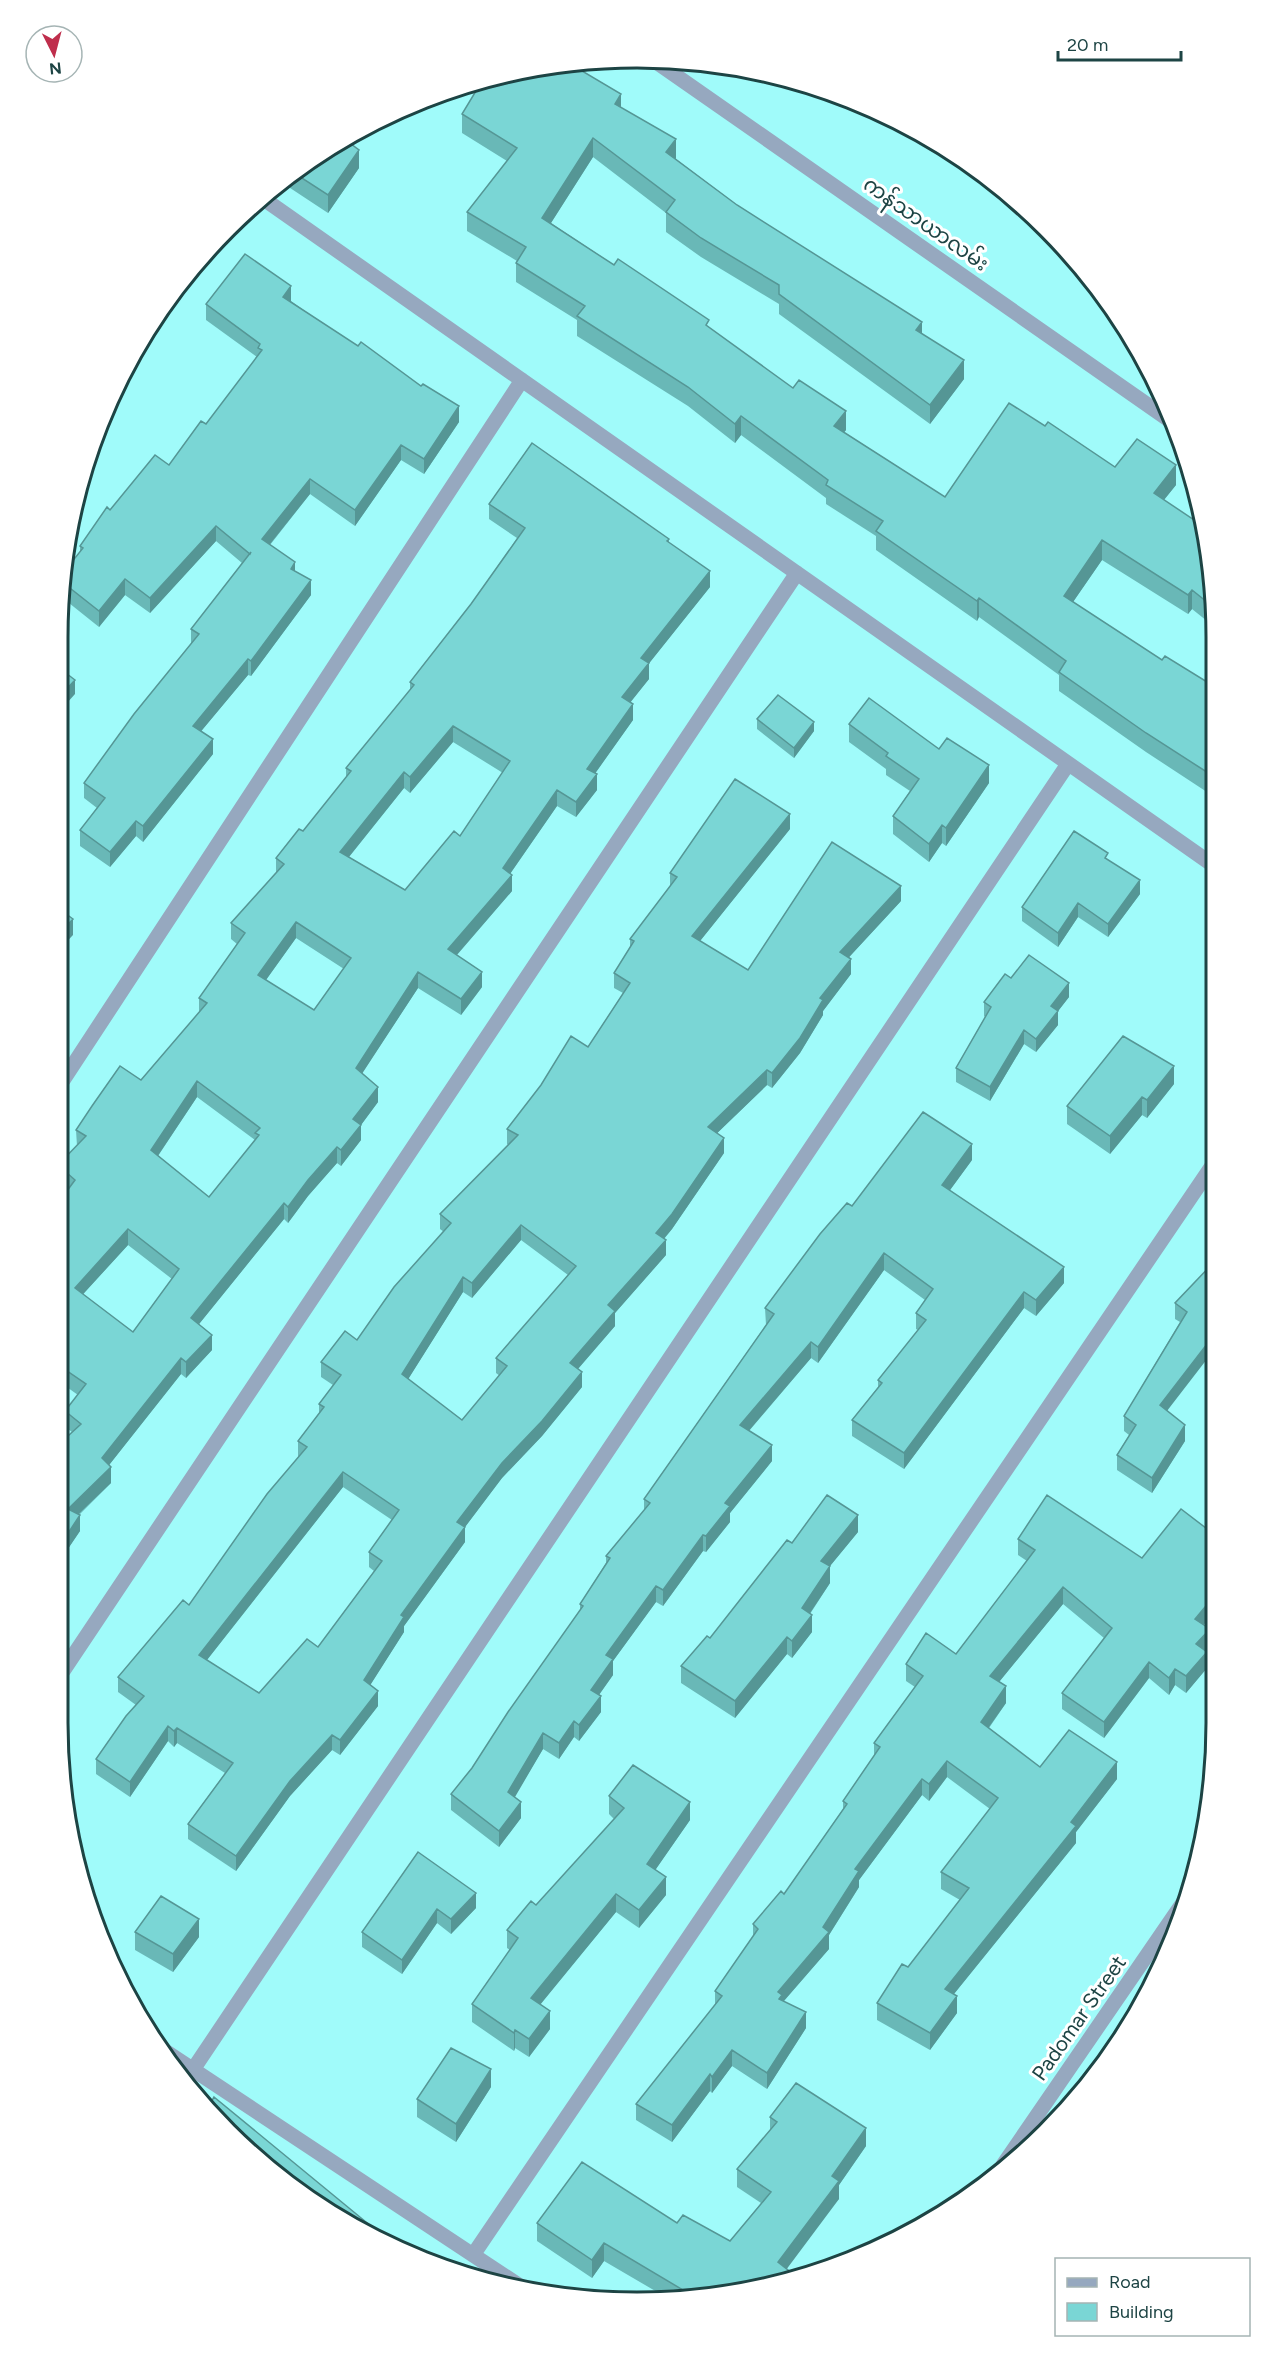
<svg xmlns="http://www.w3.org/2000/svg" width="1274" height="2360" font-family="Figtree,'Noto Sans Myanmar',sans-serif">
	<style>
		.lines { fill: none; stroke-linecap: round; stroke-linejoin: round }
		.minor { stroke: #96a8bf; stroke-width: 15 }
		.wall { fill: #69b8b7; fill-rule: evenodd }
		.shaded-wall { fill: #559695 }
		.building { fill: #7ad6d5; stroke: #559695; stroke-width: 1.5; fill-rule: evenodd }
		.labels { text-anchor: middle; stroke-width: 6; stroke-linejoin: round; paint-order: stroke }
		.street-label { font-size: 21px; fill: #1d4444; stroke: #fff }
		.rim { fill: none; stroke: #1d4444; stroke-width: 3 }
	</style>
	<rect width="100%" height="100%" fill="#a0fbfa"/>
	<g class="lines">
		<path class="minor" d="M652,59L1175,424
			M261,197L1213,865
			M58,1088L522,380
			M57,1680L797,573
			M162,2049L526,2290
			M184,2083L1068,764
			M1003,2165L1189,1894
			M473,2255L1214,1163"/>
	</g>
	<path class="wall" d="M621,107L676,158V159L737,205L922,334L964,379L930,424L779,314V304L701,257L666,232V213L593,157L551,223L709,328L846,430L844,432L945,497L1045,426L1115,467L1176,485L1164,500L1212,561V625L1192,609L1188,614L1102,560L1073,602L1162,660L1212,685L1213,796L1146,752L1059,691V675L979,617L977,621L876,550V536L826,504V498L741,435L735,443L688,406L577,336V320L516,282V263L517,261L467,231V212L507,161L462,133V114Z
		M343,138L359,168L328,213L281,182Z
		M291,301L459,422L424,474L401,460L355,526L310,494L270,545L295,571L311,595L251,676L248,675L201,731L213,754L143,842L136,836L110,867L80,846V830L97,808L84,798V783L191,644V629L242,563L216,541L150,613L125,595L99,627L59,595L63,573L80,552V546L169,465L206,424L257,357L206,320V304Z
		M532,443L669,539V543L710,571V587L649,663V679L630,702L633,704V720L595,773L597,774V790L576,817L557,806L510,874L512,875V891L457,955L482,972V987L461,1015L418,988L362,1073L378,1087V1102L361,1125V1140L341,1166L337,1163L308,1196L288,1223L284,1219L199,1324L212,1335V1350L186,1378L181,1374L109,1465L111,1467V1483L79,1515H80V1531L57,1565V1446L72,1432L65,1427V1411L78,1395L57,1380L58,1203L68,1189L58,1180V1165L77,1146L76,1130L92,1106L120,1066L141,1080L199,1013V998L237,944L231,939V923L276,873V858L299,829L303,831L346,778V768L410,690V682L471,604L517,538L489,519V504ZM453,742L503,773L460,836L454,831L405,890L349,857L404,788L410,793ZM296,938L344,969L314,1010L266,980ZM197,1097L255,1140L209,1197L158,1156ZM128,1245L172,1279L133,1332L83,1294Z
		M757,719L814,731L794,758L757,729Z
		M849,724L939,749L989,783L946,846L942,843L929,862L893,834V816L910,791L886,775V769L849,742Z
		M790,829L700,941L748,970L901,901L849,957L851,974L823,1011V1015L800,1053L772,1088L767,1085L717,1133L724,1153L672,1229L664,1239L666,1255L615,1313V1326L578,1369L582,1387L542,1436L502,1478L465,1527V1542L404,1626V1632L370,1685L378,1706L340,1755L332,1750L290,1796L236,1871L188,1839V1824L225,1773L177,1743L174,1747L168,1741L130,1797L96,1774V1759L136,1705L118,1692V1677L189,1605L298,1457V1441L319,1414V1404L333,1385L321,1377V1362L357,1340L444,1232L440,1229V1214L508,1145L507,1144V1129L588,1047L623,993L614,988V973L630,947V939L670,886V873ZM521,1240L568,1275L496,1358V1373L500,1376L462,1420L408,1379L463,1292L472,1298ZM343,1487L392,1520L369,1552V1567L374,1571L318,1647L259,1693L207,1660Z
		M1108,860L1140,894L1108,937L1078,917L1058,947L1022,921V907Z
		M1011,978L1069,997L1058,1011V1025L1036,1052L1024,1044L990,1101L956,1082V1068L985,1017L984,1016V1002Z
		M1174,1084L1147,1118L1142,1115L1110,1154L1067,1124V1106Z
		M972,1160L950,1190L1064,1283L1036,1316L1024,1308L904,1469L852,1436V1420L878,1387V1380L918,1330L916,1329V1313L925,1300L884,1270L818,1363L811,1358L749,1431L772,1461L730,1513V1522L706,1552L703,1551L663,1606L656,1602L613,1661V1675L599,1695L601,1712L579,1741L574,1737L559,1759L543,1749L514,1797L521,1818L499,1847L451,1810V1794L472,1768L580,1610V1604L606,1563V1556L644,1511V1499L766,1325L765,1308L852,1206Z
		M1214,1262L1167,1411L1185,1441L1152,1493L1117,1470V1455L1129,1435L1124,1431V1416L1180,1322L1175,1319V1303Z
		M858,1532L830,1566V1583L810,1614L812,1632L792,1658L787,1654L735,1718L681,1683V1666L710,1638L792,1543Z
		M1018,1539L1204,1625L1210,1645L1206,1650L1207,1668L1186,1693L1175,1685L1169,1695L1149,1678L1104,1738L1062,1709V1693L1104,1638L1063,1604L999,1682L1006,1703L989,1728L1040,1767L1117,1779L1076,1832V1843L954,1994L957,2013L930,2050L877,2020V2003L908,1967L960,1900L941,1889V1872L990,1809L947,1777L929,1801L922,1795L859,1880V1887L829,1935V1949L784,2001L806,2028L767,2089L732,2066L712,2093L710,2091L672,2142L636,2120V2104L715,2006V1991L753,1936V1924L784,1894L843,1809V1801L874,1756V1743L915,1687L906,1681V1664L956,1654L1027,1561L1018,1555Z
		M609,1796L690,1820L655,1870L666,1895L639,1928L616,1912L540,2004L550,2029L529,2057L515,2048L514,2051L472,2022V2004L510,1950L507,1948V1930L536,1905L614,1819L609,1814Z
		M418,1852L476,1908L451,1934L437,1923L402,1974L362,1947V1932Z
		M135,1932L199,1937L173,1972L135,1950Z
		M491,2087L456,2142L417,2117V2099Z
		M770,2117L866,2146L839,2185V2199L712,2298L669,2299L604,2261L592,2278L537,2241V2223H677L730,2241L761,2203L737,2187V2169L770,2130Z"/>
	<path class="shaded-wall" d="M621,94V113L615,104Z
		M593,138V157L542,237V218Z
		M676,139V158L666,171V152Z
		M359,150V168L328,213V195Z
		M291,286V301L283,312V297Z
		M922,322V341L916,330Z
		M964,360V379L930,424V405Z
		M459,406V422L424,474V459Z
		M846,411V430L834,445V426Z
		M741,416V435L735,443V424Z
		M401,445V460L355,526V510Z
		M1176,465V485L1154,512V493Z
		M310,479V494L262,554V539Z
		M216,526V541L150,613V598Z
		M1102,540V560L1064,615V596Z
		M295,562V577L291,569Z
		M710,571V587L647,666L649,663V679L622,713V697L641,658Z
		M125,579V595L99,627V611Z
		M311,580V595L251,676V661Z
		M1192,590V609L1188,614V595Z
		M979,598V617L977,621V601Z
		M248,659V675L193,741V726Z
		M75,680V694L58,713V698Z
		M633,704V720L587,785V769Z
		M814,722V731L794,758V748Z
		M453,726V742L410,793V777Z
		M213,739V754L143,842V826Z
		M989,765V783L946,846V828Z
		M404,772V788L340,868V852Z
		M597,774V790L576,817V802Z
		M557,790V806L503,884V868Z
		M790,814V829L692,951V936Z
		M136,821V836L110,867V852Z
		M942,825V843L929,862V844Z
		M512,875V891L448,965V949Z
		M1140,880V894L1108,937V924Z
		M901,886V901L840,967V952Z
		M1078,903V917L1058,947V933Z
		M73,919V935L58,951V935Z
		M296,922V938L258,991V975Z
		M851,959V974L823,1011V1015L800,1053L772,1088V1073L820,998Z
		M418,972V988L356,1083V1068Z
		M482,972V987L461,1015V999Z
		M1069,983V997L1052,1019L1058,1011V1025L1036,1052V1039L1051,1006Z
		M1024,1030V1044L990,1101V1087Z
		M1174,1066V1084L1147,1118V1100Z
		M767,1070V1085L708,1142V1127Z
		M197,1081V1097L151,1166V1150Z
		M378,1087V1102L361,1125V1140L341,1166V1150L353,1119Z
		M1142,1097V1115L1110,1154V1136Z
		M724,1138V1153L672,1229L656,1248V1233Z
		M972,1144V1160L942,1201V1185Z
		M337,1147V1163L308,1196L288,1223V1207L308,1180Z
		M284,1203V1219L191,1334V1318Z
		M521,1225V1240L472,1298V1283Z
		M128,1229V1245L75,1303V1288Z
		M666,1240V1255L615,1313V1326L570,1378V1363L608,1305Z
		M884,1253V1270L818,1363V1347Z
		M1064,1267V1283L1036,1316V1300Z
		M463,1277V1292L402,1389V1374Z
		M1024,1292V1308L904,1469V1453Z
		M212,1335V1350L186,1378V1362Z
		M1214,1335V1350L1160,1420V1405Z
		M811,1342V1358L740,1441V1425Z
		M181,1358V1374L102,1474V1458Z
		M582,1372V1387L542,1436L502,1478L465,1527V1542L404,1626V1632L364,1695V1680L401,1615L457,1522L502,1463Z
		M1185,1425V1441L1152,1493V1478Z
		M772,1445V1461L730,1513V1522L706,1552V1536L725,1503Z
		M111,1467V1483L68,1524V1509Z
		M343,1472V1487L199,1670V1655Z
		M80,1515V1531L57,1565V1550Z
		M858,1515V1532L830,1566V1583L802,1625V1608L821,1561Z
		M703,1535V1551L663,1606V1590Z
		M656,1586V1602L613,1661V1675L591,1706V1690L606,1655Z
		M1063,1587V1604L990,1693V1676Z
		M1215,1595V1611L1195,1636V1619Z
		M812,1615V1632L792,1658V1641Z
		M1210,1629V1645L1196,1660V1644Z
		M787,1637V1654L735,1718V1701Z
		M1207,1652V1668L1186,1693V1676Z
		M1149,1662V1678L1104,1738V1722Z
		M1175,1669V1685L1169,1695V1678Z
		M1006,1686V1703L981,1738V1722Z
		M378,1691V1706L340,1755V1740Z
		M601,1696V1712L579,1741V1725Z
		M574,1721V1737L559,1759V1743Z
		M168,1726V1741L130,1797V1782Z
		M177,1728V1743L174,1747V1731Z
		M543,1733V1749L508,1809V1792Z
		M332,1735V1750L290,1796L236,1871V1856L290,1781Z
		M947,1761V1777L929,1801V1784Z
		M1117,1762V1779L1076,1832V1843L945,2005V1989Z
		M922,1779V1795L859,1880V1887L829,1935V1949L782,2003L779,2015L778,1992L823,1927L855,1869Z
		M521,1802V1818L499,1847V1831Z
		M690,1802V1820L647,1882V1864Z
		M666,1877V1895L639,1928V1910Z
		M476,1893V1908L451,1934V1919Z
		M616,1894V1912L531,2016V1998Z
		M437,1909V1923L402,1974V1960Z
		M199,1919V1937L173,1972V1954Z
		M957,1996V2013L930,2050V2033Z
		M550,2011V2029L529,2057V2039Z
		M806,2012V2028L767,2089V2073Z
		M515,2030V2048L514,2051V2033Z
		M732,2050V2066L712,2093V2077Z
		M491,2069V2087L456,2142V2124Z
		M710,2074V2091L672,2142V2125Z
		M866,2128V2146L839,2185V2199L780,2278L778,2262L832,2176Z
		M604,2243V2261L592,2278V2260Z"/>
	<path class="building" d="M562,62H567L621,94L615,104L676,139L666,152L737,205L922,322L916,330L964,360L930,405L779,294V285L701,238L666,212L675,200L593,138L542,218L614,265L618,259L709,320L706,325L793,388L799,380L846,411L834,426L945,497L1009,403L1045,426L1048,422L1115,467L1137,439L1176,465L1154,493L1203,526L1212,561V606L1192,590L1188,595L1102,540L1064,596L1162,660L1165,656L1212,685L1213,776L1146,733L1059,672L1066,661L979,598L977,601L876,531L883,521L826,485L828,480L741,416L735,424L688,387L577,316L585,306L516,263L526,247L467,212L517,148L462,114L482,81Z
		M343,138L359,150L328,195L294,173Z
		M245,254L291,286L283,297L358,346L361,342L421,386L423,384L459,406L424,459L401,445L355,510L310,479L262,539L295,562L291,569L311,580L251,661L248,659L193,726L213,739L143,826L136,821L110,852L80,830L105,798L84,783L134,714L199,634L191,629L251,552L250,554L216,526L150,598L125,579L99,611L61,581L63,573L83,548L80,546L107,507L110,510L155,455L169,465L201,421L206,424L262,350L258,348L260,344L206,304Z
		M532,443L669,539L667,541L710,571L641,658L649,663L622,697L633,704L587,769L597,774L576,802L557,790L503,868L512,875L448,949L482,972L461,999L418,972L356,1068L378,1087L353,1119L361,1125L341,1150L337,1147L308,1180L288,1207L284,1203L191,1318L212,1335L186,1362L181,1358L102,1458L111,1467L68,1509L80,1515L57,1550V1446L81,1424L65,1411L86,1384L57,1364L58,1203L75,1180L58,1165L86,1136L76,1130L92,1106L120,1066L141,1080L207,1003L199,998L245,933L231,923L284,864L276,858L299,829L303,831L351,771L346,768L414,685L410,682L471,604L525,528L489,504ZM453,726L510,761L460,836L454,831L405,890L340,852L404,772L410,777ZM296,922L351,958L314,1010L258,975ZM197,1081L260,1128L255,1133L259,1135L209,1197L151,1150ZM128,1229L179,1269L133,1332L75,1288Z
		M58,667L75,680L58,698Z
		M778,695L814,722L794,748L757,719Z
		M869,698L939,749L947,738L989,765L946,828L942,825L929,844L893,816L919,779L886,756L888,753L849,724Z
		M735,779L790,814L692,936L748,970L832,842L901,886L840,952L851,959L820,998L823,1000L800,1038L772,1073L767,1070L708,1127L724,1138L672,1214L656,1233L666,1240L608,1305L615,1311L570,1363L582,1372L542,1421L502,1463L457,1522L465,1527L401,1615L404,1617L364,1680L378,1691L340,1740L332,1735L290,1781L236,1856L188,1824L233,1763L177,1728L174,1731L168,1726L130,1782L96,1759L126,1716L144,1696L118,1677L183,1600L189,1605L267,1494L307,1447L298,1441L324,1407L319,1404L341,1375L321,1362L345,1331L357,1340L394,1287L451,1223L440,1214L518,1135L507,1129L541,1085L571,1036L588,1047L630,983L614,973L634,941L630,939L677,877L670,873ZM521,1225L576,1266L496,1358L507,1366L462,1420L402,1374L463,1277L472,1283ZM343,1472L399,1510L369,1552L382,1561L318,1647L307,1639L259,1693L199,1655Z
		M1074,831L1108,853L1105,858L1140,880L1108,924L1078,903L1058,933L1022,907Z
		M58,908L73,919L58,935Z
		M1029,955L1069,983L1051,1006L1058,1011L1036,1039L1024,1030L990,1087L956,1068L991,1007L984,1002L1005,974L1011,978Z
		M1123,1036L1174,1066L1147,1100L1142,1097L1110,1136L1067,1106Z
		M923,1112L972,1144L942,1185L1064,1267L1036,1300L1024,1292L904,1453L852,1420L882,1383L878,1380L926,1320L916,1313L933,1289L884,1253L818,1347L811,1342L740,1425L772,1445L725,1503L730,1506L706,1536L703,1535L663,1590L656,1586L606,1655L613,1659L591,1690L601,1696L579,1725L574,1721L559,1743L543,1733L508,1792L521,1802L499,1831L451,1794L472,1768L508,1712L583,1606L580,1604L610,1558L606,1556L650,1503L644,1499L774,1314L765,1308L820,1234L847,1203L852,1206Z
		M1214,1262V1335L1160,1405L1185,1425L1152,1478L1117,1455L1136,1425L1124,1416L1187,1312L1175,1303Z
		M827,1495L858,1515L821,1561L830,1566L802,1608L812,1615L792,1641L787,1637L735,1701L681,1666L707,1636L710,1638L787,1540L792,1543Z
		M1047,1495L1142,1558L1181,1509L1215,1535V1595L1195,1619L1210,1629L1196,1644L1207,1652L1186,1676L1175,1669L1169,1678L1149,1662L1104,1722L1062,1693L1112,1628L1063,1587L990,1676L1006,1686L981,1722L1040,1767L1069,1730L1117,1762L1071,1822L1076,1826L945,1989L957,1996L930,2033L877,2003L902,1964L908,1967L969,1888L941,1872L998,1798L947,1761L929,1784L922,1779L855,1869L859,1871L823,1927L829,1932L778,1992L782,1995L779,1999L806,2012L767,2073L732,2050L712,2077L710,2074L672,2125L636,2104L722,1996L715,1991L758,1929L753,1924L781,1891L784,1894L847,1804L843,1801L880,1747L874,1743L923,1676L906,1664L926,1633L956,1654L1035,1550L1018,1539Z
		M633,1765L690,1802L647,1864L666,1877L639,1910L616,1894L531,1998L550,2011L529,2039L515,2030L514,2033L472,2004L518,1938L507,1930L531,1901L536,1905L624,1808L609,1796Z
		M418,1852L476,1893L451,1919L437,1909L402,1960L362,1932Z
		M161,1896L199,1919L173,1954L135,1932Z
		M451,2048L491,2069L456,2124L417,2099Z
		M796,2083L866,2128L832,2176L839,2181L778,2262L793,2274L712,2298L695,2299L688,2293L604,2243L592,2260L537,2223L582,2162L677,2223L683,2215L730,2241L771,2192L737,2169L777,2122L770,2117Z
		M214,2097L383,2236L315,2205L209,2106Z"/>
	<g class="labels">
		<g class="street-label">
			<text transform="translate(926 224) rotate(35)" y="7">ကန်သာယာလမ်း</text>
			<text transform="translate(1079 2018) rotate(-55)" y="7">Padomar Street</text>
		</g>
	</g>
	<path d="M0 0H1274V2360H0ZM637 68H637A569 569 0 0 1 1206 637V1723A569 569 0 0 1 637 2292H637A569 569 0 0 1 68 1723V637A569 569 0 0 1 637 68Z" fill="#fff" fill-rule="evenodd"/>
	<path class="rim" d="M637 68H637A569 569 0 0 1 1206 637V1723A569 569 0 0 1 637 2292H637A569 569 0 0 1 68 1723V637A569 569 0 0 1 637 68Z"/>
	<rect x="1055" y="2258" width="195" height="78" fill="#ffffff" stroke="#a5b4b4" stroke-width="1.5"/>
	<rect x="1067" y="2278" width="30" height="9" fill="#96a8bf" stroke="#a5b4b4" stroke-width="1.5"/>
	<text x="1109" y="2288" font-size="18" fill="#1d4444">Road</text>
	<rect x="1067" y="2303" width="30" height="18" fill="#7ad6d5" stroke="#a5b4b4" stroke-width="1.5"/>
	<text x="1109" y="2318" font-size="18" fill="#1d4444">Building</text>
	<g transform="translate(54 54) rotate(174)"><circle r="28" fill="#ffffff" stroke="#a5b4b4" stroke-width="1.5"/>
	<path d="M0-4.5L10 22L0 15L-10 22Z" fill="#bf2e4c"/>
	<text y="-9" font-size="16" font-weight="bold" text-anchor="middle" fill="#1d4444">N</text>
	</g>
	<path d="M1058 51v9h123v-9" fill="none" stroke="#1d4444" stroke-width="3"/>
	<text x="1067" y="51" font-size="18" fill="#1d4444" stroke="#ffffff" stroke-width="4.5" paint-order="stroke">20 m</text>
</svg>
